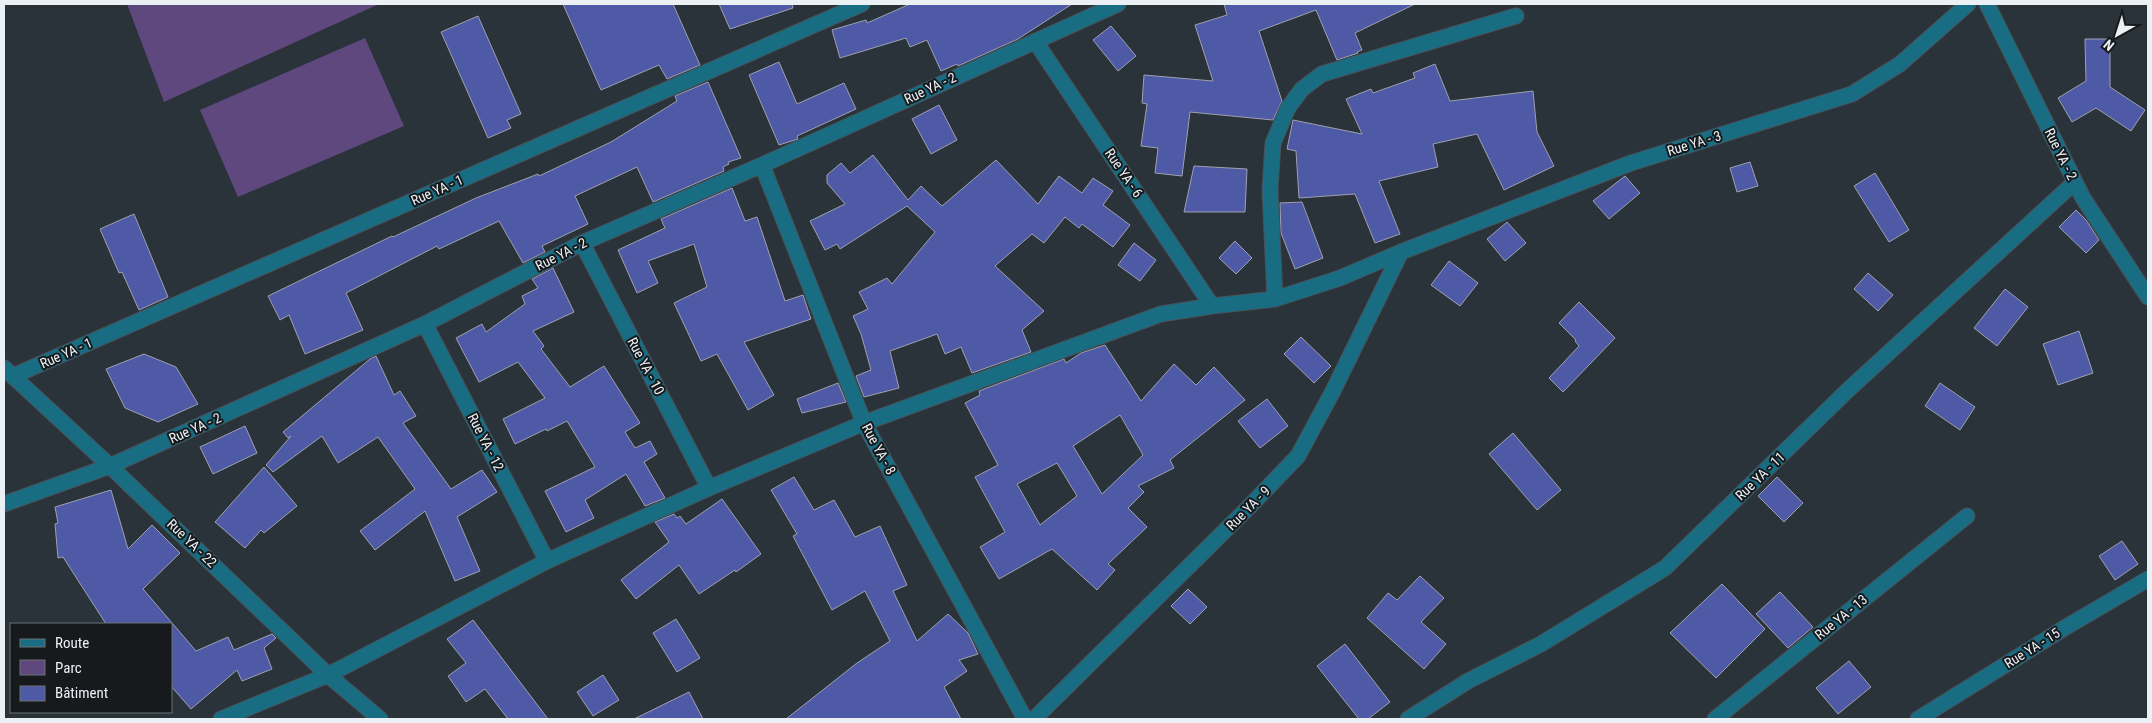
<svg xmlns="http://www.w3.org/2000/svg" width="2152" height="723" font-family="'Roboto Condensed',sans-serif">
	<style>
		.green { fill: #5f487e }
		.building { fill: #4f5aa7; stroke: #9ea1ae; fill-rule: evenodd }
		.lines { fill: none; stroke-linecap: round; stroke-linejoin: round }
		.minor-casing { stroke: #495058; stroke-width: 17 }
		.minor { stroke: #196d82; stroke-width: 15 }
		.labels { text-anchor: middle; stroke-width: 4; stroke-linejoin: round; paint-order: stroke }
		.street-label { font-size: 14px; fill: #ebf0f5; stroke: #161a1d }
	</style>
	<rect width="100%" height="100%" fill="#2a323a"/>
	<path class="green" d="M127,4H379L164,102Z
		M365,38L404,126L238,197L200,110Z"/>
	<path class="building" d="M563,4H673L700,65L667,79L659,65L601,90Z
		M719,4H792L793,8L730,29Z
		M910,4H1072L1018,39L958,66L957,64L941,71L927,40L910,47L906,38L840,58L832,30L866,20L867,23Z
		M1224,4H1415L1355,33L1362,50L1357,52L1358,53L1337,60L1316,10L1259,31L1282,101L1273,120L1190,112L1182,176L1155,173L1158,148L1141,146L1147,104L1142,103L1144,75L1213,81L1195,25L1227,15Z
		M478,16L521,114L507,120L511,128L488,138L441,32Z
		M1111,26L1136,56L1118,71L1093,40Z
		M2085,39H2110V87L2145,110L2131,131L2096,108L2072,122L2058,98L2086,81Z
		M779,62L797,104L844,83L856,109L797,136L798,139L779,145L749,75Z
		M1435,64L1450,101L1533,91L1537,132L1554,166L1504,190L1477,134L1433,144L1438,167L1379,181L1400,234L1375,243L1355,194L1299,198L1296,151L1287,149L1293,120L1362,134L1346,99L1371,89L1373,93L1415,78L1413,73Z
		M708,82L741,158L728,162L729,164L723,167L724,171L653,202L637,167L575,196L588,224L542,246L545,252L523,263L499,221L439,249L437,246L346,293L363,330L305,354L289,315L280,320L268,296L392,236L393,237L476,198L538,174L539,176L611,142L677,101L675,96Z
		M939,105L957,140L931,154L912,119Z
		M873,155L908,200L921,186L942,206L996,160L1038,204L1059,176L1082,193L1093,178L1113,191L1103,205L1130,225L1113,247L1082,224L1079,228L1065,217L1044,243L1032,234L995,266L1044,311L1022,330L1031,352L972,373L961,347L945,354L937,334L890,351L899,388L864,397L856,376L871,370L861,334L853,316L868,309L859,292L887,278L892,284L935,232L907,206L840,249L837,244L825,250L810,221L845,204L827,183V175L841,163L850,173Z
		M1750,162L1758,186L1737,192L1730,168Z
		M1194,166L1247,169L1245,212H1184Z
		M1875,173L1909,230L1889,242L1854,186Z
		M1625,176L1640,193L1609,219L1593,201Z
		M732,188L745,221L757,217L785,301L803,295L811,319L744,342L774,395L748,410L717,354L701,361L674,303L707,287L694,244L648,261L658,283L637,293L618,250L665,228L661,219Z
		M1302,202L1323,258L1295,269L1281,233L1280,203Z
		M2076,210L2086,220L2099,240L2086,253L2059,227Z
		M134,214L168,297L139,310L122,272L119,273L100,229Z
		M1507,222L1526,243L1505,261L1487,239Z
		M1235,241L1252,258L1236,274L1219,258Z
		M1134,243L1156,260L1140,281L1118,265Z
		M1449,261L1478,283L1460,306L1431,285Z
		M553,268L574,312L533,331L544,346L541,349L570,387L604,366L640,423L625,432L635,448L650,441L657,454L644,462L665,498L645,506L626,474L585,500L594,518L566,532L545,491L595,467L567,421L547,431L546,429L515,444L503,419L545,398L518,362L479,382L456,338L482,324L486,332L525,304L522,296L538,288L532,279Z
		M1868,273L1893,295L1878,311L1854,289Z
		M2005,289L2028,307L1997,346L1974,328Z
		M1579,302L1615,338L1563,392L1549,378L1579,346L1575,341L1576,340L1559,323Z
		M2079,331L2093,373L2058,385L2043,344Z
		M1301,337L1331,366L1314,383L1284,354Z
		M1105,345L1141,401L1174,364L1196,385L1214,367L1245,400L1170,460L1174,468L1138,486L1144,492L1128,508L1147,527L1108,564L1115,570L1097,590L1052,549L999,579L980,547L1005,532L975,477L998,465L965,403L980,395L979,391L1064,359L1066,363L1081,353ZM1120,415L1143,455L1102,494L1073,446ZM1057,463L1077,496L1040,525L1017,484Z
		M144,354L176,367L198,404L158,422L125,408L106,369Z
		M376,356L394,395L400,391L416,416L403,423L451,489L482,470L497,492L457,517L480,571L455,581L425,511L375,550L360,531L415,489L378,437L338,463L322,436L273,472L266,465L291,436L288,438L283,432L370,359Z
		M838,383L846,402L802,413L797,399Z
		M1940,383L1975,407L1960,430L1925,406Z
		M1267,399L1288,426L1260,448L1238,421Z
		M245,426L257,453L213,474L200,447Z
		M1513,433L1561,490L1537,510L1489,454Z
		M264,467L297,506L264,533L261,530L245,548L215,522Z
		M794,477L814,510L834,500L855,537L880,526L907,585L893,591L917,641L948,614L968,633L978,654L959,660L967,671L944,687L961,719H786L857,663L890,641L865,591L832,610L793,536L797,534L771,490Z
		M1777,477L1803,503L1784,522L1758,496Z
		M111,490L128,549L152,525L180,553L143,589L196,651L228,637L234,650L272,634L276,638L264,648L272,669L242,681L237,670L191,709L171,686V624H106L63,557L58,558L55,524L58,523L55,507Z
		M722,499L761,554L736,572L735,570L699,594L679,565L636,599L621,580L669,542L655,522L674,514L677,518L680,516L686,524Z
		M2122,541L2138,564L2115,580L2099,556Z
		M1420,576L1444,598L1421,622L1446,644L1424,669L1367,618L1388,593L1397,600Z
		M1722,584L1765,629L1716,678L1670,633Z
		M1188,589L1207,607L1190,624L1171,606Z
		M1780,592L1813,627L1788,648L1756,614Z
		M676,619L700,658L677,672L653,633Z
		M473,620L548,719H508L485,689L466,702L448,676L466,663L447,639Z
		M1345,644L1390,702L1368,719H1359L1317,666Z
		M1849,661L1871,687L1838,714L1816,688Z
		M603,675L619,700L593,716L577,692Z
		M689,692L703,719H634Z"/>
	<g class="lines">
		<g class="minor-casing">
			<path id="minor" d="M1987,4L2083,198L2148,297
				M1035,41L1212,306
				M762,165L864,423L1025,719
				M582,243L709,488
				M1275,299L1270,190L1273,143L1288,108L1302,89L1322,74L1516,16
				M425,324L547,561
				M4,368L110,466L328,675L380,719
				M13,376L862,4
				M4,504L110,466L425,324L582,243L762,165L1118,4
				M221,719L328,675L547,561L709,488L864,423L1161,314L1212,306L1275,299L1340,278L1401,252L1631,163L1852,94L1900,64L1968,4
				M1034,719L1249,507L1298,456L1333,391L1401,252
				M1408,719L1468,681L1541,644L1665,568L1848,390L2075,182
				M1715,719L1967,516
				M1918,719L2066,627L2148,579"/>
		</g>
		<use href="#minor" class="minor"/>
	</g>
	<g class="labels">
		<g class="street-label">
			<text transform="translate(930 88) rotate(-25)" y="5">Rue YA - 2</text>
			<text transform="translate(1694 143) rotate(-17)" y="5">Rue YA - 3</text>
			<text transform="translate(2061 154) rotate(64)" y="5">Rue YA - 2</text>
			<text transform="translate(1124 173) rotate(56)" y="5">Rue YA - 6</text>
			<text transform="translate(437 190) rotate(-24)" y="5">Rue YA - 1</text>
			<text transform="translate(561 254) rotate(-27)" y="5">Rue YA - 2</text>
			<text transform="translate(66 353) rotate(-24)" y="5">Rue YA - 1</text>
			<text transform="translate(646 366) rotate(62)" y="5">Rue YA - 10</text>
			<text transform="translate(195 428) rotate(-24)" y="5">Rue YA - 2</text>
			<text transform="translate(486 442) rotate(63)" y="5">Rue YA - 12</text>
			<text transform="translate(879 449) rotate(62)" y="5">Rue YA - 8</text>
			<text transform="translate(1760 476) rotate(-44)" y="5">Rue YA - 11</text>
			<text transform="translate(1248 508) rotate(-45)" y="5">Rue YA - 9</text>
			<text transform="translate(192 543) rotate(44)" y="5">Rue YA - 22</text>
			<text transform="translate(1841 617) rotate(-39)" y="5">Rue YA - 13</text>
			<text transform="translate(2032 648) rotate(-32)" y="5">Rue YA - 15</text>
		</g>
	</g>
	<rect width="2152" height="723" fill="none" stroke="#ebf0f5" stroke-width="10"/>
	<rect x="10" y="623" width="162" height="90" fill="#161a1d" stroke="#6b7073"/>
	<rect x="20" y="639" width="25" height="8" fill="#196d82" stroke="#6b7073"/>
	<text x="55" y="648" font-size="15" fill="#ebf0f5">Route</text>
	<rect x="20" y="660" width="25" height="15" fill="#5f487e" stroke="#6b7073"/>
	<text x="55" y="673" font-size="15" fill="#ebf0f5">Parc</text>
	<rect x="20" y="686" width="25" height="15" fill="#4f5aa7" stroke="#6b7073"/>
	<text x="55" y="698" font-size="15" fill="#ebf0f5">Bâtiment</text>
	<g transform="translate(2117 35) rotate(219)" stroke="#161a1d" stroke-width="4" paint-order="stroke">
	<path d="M0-4L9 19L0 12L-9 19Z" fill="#ebf0f5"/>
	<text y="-8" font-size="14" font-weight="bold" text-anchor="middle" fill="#ebf0f5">N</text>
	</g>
</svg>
